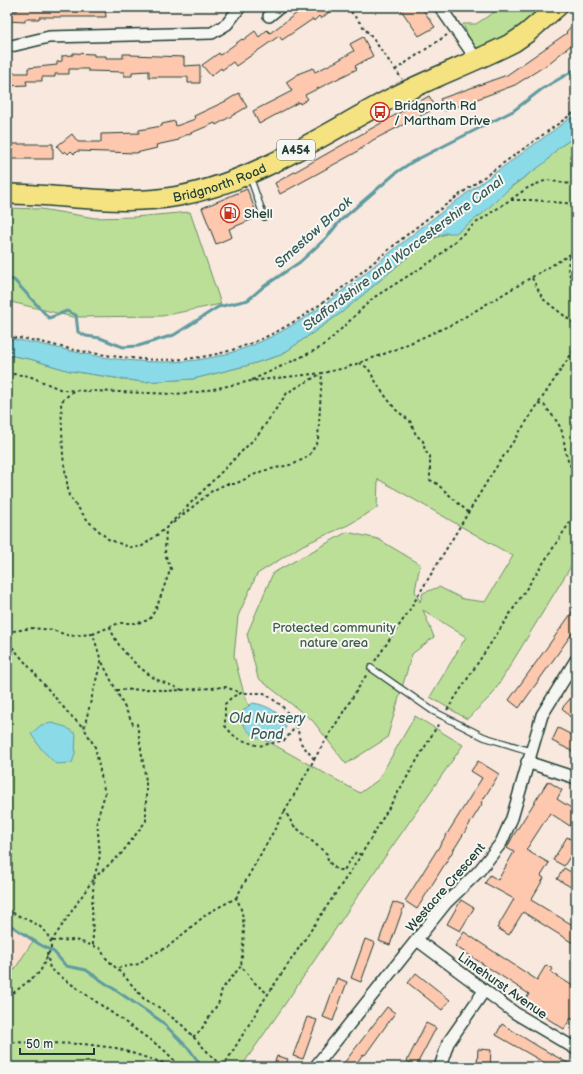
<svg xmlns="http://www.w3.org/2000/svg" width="583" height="1074" font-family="'Balsamiq Sans',sans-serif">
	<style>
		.built { fill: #faded0 }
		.green { fill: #bcdf98; stroke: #6e8e66 }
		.water { fill: #8bdae8; stroke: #609ba0 }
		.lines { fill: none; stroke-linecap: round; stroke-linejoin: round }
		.stream { stroke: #609ba0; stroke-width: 3 }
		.building { fill: #fdc8ae; stroke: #1f3d34 }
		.service-casing { stroke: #1f3d34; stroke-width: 8 }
		.minor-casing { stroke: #1f3d34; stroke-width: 14 }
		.trunk-casing { stroke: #1f3d34; stroke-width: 22 }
		.path { stroke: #1f3d34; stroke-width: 2; stroke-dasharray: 3 3; stroke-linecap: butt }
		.service { stroke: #f6f6f2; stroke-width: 5.5 }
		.minor { stroke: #f6f6f2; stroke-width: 11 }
		.trunk { stroke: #f5e382; stroke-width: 19 }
		.labels { text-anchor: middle; stroke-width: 4; stroke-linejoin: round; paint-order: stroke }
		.shield { fill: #f6f6f2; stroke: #60746d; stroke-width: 1 }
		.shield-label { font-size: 12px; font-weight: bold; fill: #1f3d34 }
		.poi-label { font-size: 13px; fill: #1f3d34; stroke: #f6f6f2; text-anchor: start }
		.street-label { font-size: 13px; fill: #1f3d34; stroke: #f6f6f2 }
		.park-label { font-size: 13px; fill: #3e5d48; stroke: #f6f6f2 }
		.water-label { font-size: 14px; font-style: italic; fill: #355c58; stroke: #f6f6f2 }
	</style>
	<rect width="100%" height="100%" fill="#f8e8de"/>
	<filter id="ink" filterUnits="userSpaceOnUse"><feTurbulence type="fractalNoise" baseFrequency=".025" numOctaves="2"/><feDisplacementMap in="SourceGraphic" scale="8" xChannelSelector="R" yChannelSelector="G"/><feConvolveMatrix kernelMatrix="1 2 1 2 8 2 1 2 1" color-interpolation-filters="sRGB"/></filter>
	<g filter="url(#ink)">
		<path class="built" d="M7,923L33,941L7,981Z"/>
		<path class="green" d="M502,7H552L477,57L463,24H476Z
			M576,136V558L492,695L467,719L430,697L466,637L423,610L434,637L412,654L387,738L346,764L313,721L258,678L247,634L273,573L347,532L378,539L420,564L415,591L420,602L423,593L439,587L463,599L485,602L513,556L378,479L377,508L348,525L303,545L257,574L238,616L234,656L243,690L260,737L360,793L378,780L415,716L463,745L359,894L285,1004L241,1067H7V981L33,941L7,923V355L30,359L70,371L142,382L193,379L249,365L281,355L341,313L427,241L451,232L545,162L558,148Z
			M7,208L41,209L95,218L134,217L190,212L221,304L162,316L73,317L7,301Z"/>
		<path class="water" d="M576,114V136L558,148L546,162L512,186L482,214L456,233H445L427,241L341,313L281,355L249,365L193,379L142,382L70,371L30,359L7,355V339C32,341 56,348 80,353C115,360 152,364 187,361C284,353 353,280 426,224C475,186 526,151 576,114Z
			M253,703C267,705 282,713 286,727L281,737C263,749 235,727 243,711C245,708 250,705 253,703Z
			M52,723L66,727L76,734L75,754L72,763L56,764L42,750L31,734L41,725Z"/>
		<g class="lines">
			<path class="stream" d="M7,279L14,280L49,318L67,311L76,315L78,332L86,336L100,338L123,347L138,346L174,335L218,307L248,300L263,287L300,262L327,237L340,221L397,172L412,162L513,111L542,89L576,69
				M7,923L39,944L54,952L66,966L86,970L161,1021L190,1050L202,1067"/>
		</g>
		<path class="building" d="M18,7H105L106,17H39V19H25V22L7,21V10L17,11Z
			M308,7H335L321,19L319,16L314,21L313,19L282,40L279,36L236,66L233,62L222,70L221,68L211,76L202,65L219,53L220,55L242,39L243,40L255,31L259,37L267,30L270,33L301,10L303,12Z
			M399,7H421L435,27L419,36Z
			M576,21V41L548,64L515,85L445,111L440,99L507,75L567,33L566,32Z
			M363,37L373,56L355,66L357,69L305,95L308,99L300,104L299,102L259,124L253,111L292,91L286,82L300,73L313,68L315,72L337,61L354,51L350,44Z
			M73,53L94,54V56H106V58H123V54H131V55L184,57V66L200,65V83H188V77H149V71L132,72V76H124V72L88,71V69H69V74H55V77H42V81H26L27,85L7,86V73H28V68L57,65V62L62,61V56L73,55Z
			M239,93L247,107L216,125L215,123L179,138V140L156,145L157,148L136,153L77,151L74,154L71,151L68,154L65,151L63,153L57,146L72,134L78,142H101V134L139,133V130L162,126V124L175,121L176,126L195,119L194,116L226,101Z
			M429,96L436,108L373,140L355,153L280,194L275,183Z
			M7,144H53V159H7Z
			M247,189L258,217L229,229L232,237L216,244L202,208Z
			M576,607V628L519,708L509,700Z
			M576,692V711L570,717L562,708Z
			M558,728L576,737V753L552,741Z
			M478,761L499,774L481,803L482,804L417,909L405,901L482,778L471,771Z
			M548,781L562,790L557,799L576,811V817L570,826L550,813L526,850L549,863L541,876L544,878L531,900L576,927V945L523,912L509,935L497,928L514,899L485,883L490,875L498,880L514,852L507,848L513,836Z
			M567,837L576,842V847L564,866L553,860Z
			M564,868L576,875V890L557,879Z
			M461,900L474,908L460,931L447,924Z
			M393,902L404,906L390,945L379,941Z
			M464,932L537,980L546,965L553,969L551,972L576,988V1022L571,1018L564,1029L537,1012L538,1010L524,1002L529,994L455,946Z
			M365,939L375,943L361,982L351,978Z
			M416,973L450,1000L442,1010L408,983Z
			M337,978L347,982L333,1021L323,1017Z
			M387,1007L395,1013L365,1055L363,1054L354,1067H341Z
			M307,1017L317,1020L303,1059L293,1056Z
			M426,1023L436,1028L416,1066L407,1061Z
			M502,1024L539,1047L575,1067H552L496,1035Z
			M478,1049L491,1050L490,1067H477Z
			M277,1056L288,1059L285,1067H273Z"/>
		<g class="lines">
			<g class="service-casing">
				<path id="service" d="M250,177L264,217
					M371,668L433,711L484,737L530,751"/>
			</g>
			<g class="minor-casing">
				<path id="minor" d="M440,7L477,60
					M269,16L280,7
					M7,47L49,37L212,33L227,24L240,7
					M527,762L576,778
					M417,940L515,1013L576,1049
					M315,1067L446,903L479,871L501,843L512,818L542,715L576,660
					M440,1067L448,1043L484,991"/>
			</g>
			<g class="trunk-casing">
				<g id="trunk">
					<path id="s1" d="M7,194C64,194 122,207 179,196C256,181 322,135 390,99C430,78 473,63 514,42L527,33L557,7"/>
				</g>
			</g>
			<path class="path" d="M347,7L374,40L402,79
				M395,70L447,35
				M511,200H533L576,204
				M569,256L568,271L576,289
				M532,278L543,299L576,325
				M7,337C30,338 52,345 74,350C110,356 147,362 184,359C285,351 348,280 423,222C473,184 525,148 576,111
				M359,363L368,368L380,389L396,410L410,421L416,435L423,441L425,451L430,456V480L436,483L468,512
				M7,376L14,374L29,376L62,390L176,394L199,392L251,381L322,373L345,368L392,351L453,324L576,251
				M252,380L318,349L331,339L373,298L435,259L473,225L529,187L547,180L576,185
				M73,391L61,402L63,456L69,496L89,522L108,539L129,547H141L165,529
				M538,404L544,405C550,413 559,422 562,432C566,446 564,461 576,473
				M173,523L212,491L226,484H235L262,471L294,464L309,456L318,440L322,373
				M110,627C117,648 135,665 154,678C161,682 174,686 182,690
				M7,632L33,628L52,630L70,636L93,634
				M7,644L13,648L70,715L84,728
				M375,661L407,614L491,475L576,347
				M116,690L153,689L166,691L226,687L241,693
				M447,710L576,513
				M297,725L285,740L259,746L236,738L225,726V704L232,697L241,693H264L282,706L297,725L300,742L314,759
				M361,855L356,852L344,870H337L328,861L327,854L293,825L285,811L319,751L367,674
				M236,898L285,811
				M7,910L38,925L46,932L51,942V948L40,972L7,998
				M52,941L75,940L100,948L105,957L126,978L144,999L157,1006L182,1025L222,1067
				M51,942L94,878L100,856L97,820L105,794L95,747L84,728L101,661L93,634L119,623H137L149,620C160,605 163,586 171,569L165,554L166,528L258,435L287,393L322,373
				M93,945L92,906L94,878L121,854L146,821V781L137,724H133L102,662
				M47,953L50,969L163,1049L181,1067
				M118,968L139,964L146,958L169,946L208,913L236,898C248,917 243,945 241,966
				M193,1037L201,1030L219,1002L222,989L241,966L255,983L268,994
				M7,1042L83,1044L116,1048L176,1067
				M223,1067L262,1003L358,860L439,723"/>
			<use href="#service" class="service"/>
			<use href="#minor" class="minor"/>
			<use href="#trunk" class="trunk"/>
		</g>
	</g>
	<defs>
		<g id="bus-ring" transform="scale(1)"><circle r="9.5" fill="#f6f6f2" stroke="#c8321e" stroke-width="1.5"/><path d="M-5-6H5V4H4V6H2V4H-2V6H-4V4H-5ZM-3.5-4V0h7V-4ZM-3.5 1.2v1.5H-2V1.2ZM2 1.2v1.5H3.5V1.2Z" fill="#c8321e"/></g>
		<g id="fuel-ring" transform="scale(1)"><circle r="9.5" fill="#f6f6f2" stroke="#c8321e" stroke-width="1.5"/><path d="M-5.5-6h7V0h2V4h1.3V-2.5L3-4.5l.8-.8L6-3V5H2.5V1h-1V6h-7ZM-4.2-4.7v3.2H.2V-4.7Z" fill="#c8321e"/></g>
	</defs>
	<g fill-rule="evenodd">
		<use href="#bus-ring" x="380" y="112"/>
		<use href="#fuel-ring" x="230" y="213"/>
	</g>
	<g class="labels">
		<rect class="shield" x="277" y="140" width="38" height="20" rx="3"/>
		<g class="shield-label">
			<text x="296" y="154">A454</text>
		</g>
		<g class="poi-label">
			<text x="394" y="110">Bridgnorth Rd<tspan x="394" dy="15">/ Martham Drive</tspan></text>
			<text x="244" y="218">Shell</text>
		</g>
		<g class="street-label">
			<text dy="5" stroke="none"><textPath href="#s1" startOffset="215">Bridgnorth Road</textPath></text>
			<text transform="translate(445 887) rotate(-49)" y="5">Westacre Crescent</text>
			<text transform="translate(503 985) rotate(35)" y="5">Limehurst Avenue</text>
		</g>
		<g class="park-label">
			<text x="334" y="632">Protected community<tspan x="334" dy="15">nature area</tspan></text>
		</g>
		<g class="water-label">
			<text transform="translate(313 232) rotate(-42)" y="5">Smestow Brook</text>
			<text transform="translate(403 253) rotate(-37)" y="5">Staffordshire and Worcestershire Canal</text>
			<text x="267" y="723">Old Nursery<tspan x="267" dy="16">Pond</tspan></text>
		</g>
	</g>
	<rect width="583" height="1074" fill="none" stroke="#f6f6f2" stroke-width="24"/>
	<rect x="12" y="12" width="559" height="1050" fill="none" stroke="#1f3d34" stroke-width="1.5" filter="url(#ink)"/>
	<path d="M20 1048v6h74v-6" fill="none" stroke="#1f3d34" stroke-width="2"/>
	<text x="26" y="1048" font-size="12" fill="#1f3d34" stroke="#f6f6f2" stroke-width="3" paint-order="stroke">50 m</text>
</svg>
